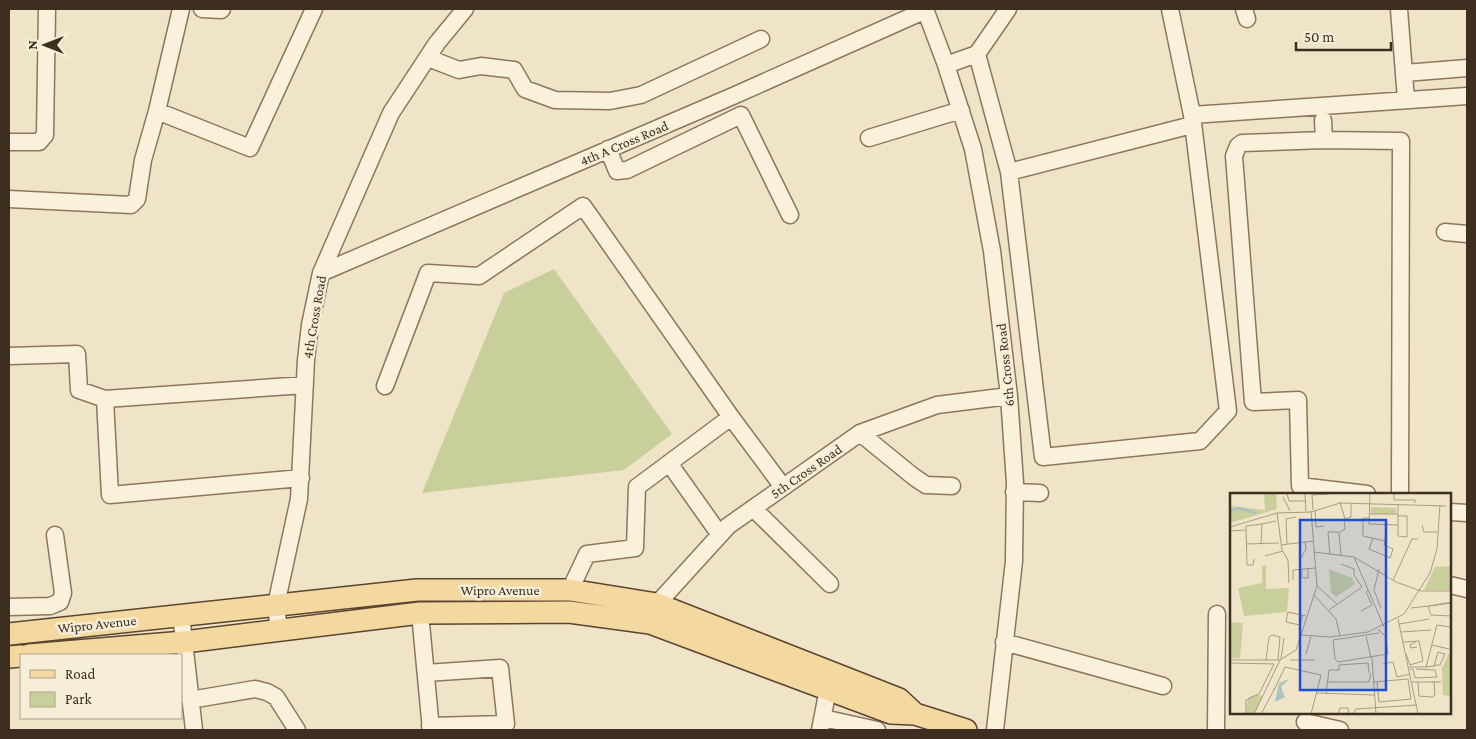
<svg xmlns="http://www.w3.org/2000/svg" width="1476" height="739" font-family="'Crimson Pro',serif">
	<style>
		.green { fill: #c9cf9b }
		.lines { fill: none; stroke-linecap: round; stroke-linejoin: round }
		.minor-casing { stroke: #8d765c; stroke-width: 19 }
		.major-casing { stroke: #5b4430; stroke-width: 24 }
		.minor { stroke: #faf1dc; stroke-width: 16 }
		.major { stroke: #f3d9a0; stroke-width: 21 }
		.labels { text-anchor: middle; stroke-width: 5; stroke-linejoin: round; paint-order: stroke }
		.street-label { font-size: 14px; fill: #3d2e20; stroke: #f7eed8 }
		.inset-river { fill: none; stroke: #a9c4bc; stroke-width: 2.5 }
		.inset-road { fill: none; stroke: #a89b85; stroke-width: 1 }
		.view { fill: #1d4ed8; fill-opacity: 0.15; stroke: #1d4ed8; stroke-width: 2.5 }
		.inset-edge { fill: none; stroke: #3d2e20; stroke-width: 2.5 }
	</style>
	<rect width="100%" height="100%" fill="#f0e4c8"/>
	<path class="green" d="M554,269L672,434L624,470L422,493L504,293Z"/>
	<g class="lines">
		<g class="minor-casing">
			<path id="minor" d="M202,9L221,10L222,9
				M925,9L946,65L973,149L992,251L1009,396L1015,483L1014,561L995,730
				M1244,9L1247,19
				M1399,9L1406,100
				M977,54L1009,172L1043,457L1200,441L1228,411L1192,115L1170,9
				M428,58L459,70L481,66L514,70L525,89L555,100L610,101L641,95L761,39
				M946,65L977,54L1008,9
				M1405,73L1467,68
				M157,111L250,148L314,9
				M1192,115L1467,96
				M1323,120L1324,140L1401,141L1400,494
				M869,138L961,110
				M1324,140L1242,143L1238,146L1234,156L1253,402L1298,400L1300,486L1367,494
				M9,142H39L45,135L47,9
				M608,149L617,171L627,170L741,115L790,215
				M1009,172L1192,125
				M9,199L131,205L137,199L143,160L157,111L181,9
				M1445,232L1467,234
				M321,273L733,96L926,10
				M9,356L77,354L79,390L105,399
				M385,386L428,273L479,276L583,206L731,417L783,487
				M860,433L914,477L926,485L952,486
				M669,463L720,535
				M301,478L110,495L105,399L305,385
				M1014,492L1040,493
				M753,508L830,584
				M1450,512L1467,513
				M1450,585L1467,589
				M570,590L587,554L635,548L637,487L731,417
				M9,607L50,606L60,602L63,593L55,535
				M420,613L431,730
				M653,613L657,604L728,526L860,433L937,405L1009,396
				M181,615L194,730
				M279,631L276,605L299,499L306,360L310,325L321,273L391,113L437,43L465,9
				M1004,642L1163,686
				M426,673L500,668L506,724L430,726
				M190,700L255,689L267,692L276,697L297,730
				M823,718L877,730
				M1305,722L1340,730
				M820,730L828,689
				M1216,730L1217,614"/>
		</g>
		<g class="major-casing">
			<path id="major" d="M9,634L417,590H570L657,604L899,699L915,714L966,730
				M29,655L184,642L420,613L569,612L650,623L891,713L915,714
				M9,657L21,656"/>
		</g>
		<use href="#minor" class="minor"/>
		<use href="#major" class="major"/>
	</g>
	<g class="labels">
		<g class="street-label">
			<text transform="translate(624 143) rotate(-23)" y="5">4th A Cross Road</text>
			<text transform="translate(314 317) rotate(-80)" y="5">4th Cross Road</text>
			<text transform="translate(1005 365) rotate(-96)" y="5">6th Cross Road</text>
			<text transform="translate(806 471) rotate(-35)" y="5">5th Cross Road</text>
			<text x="500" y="595">Wipro Avenue</text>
			<text transform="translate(97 624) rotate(-6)" y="5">Wipro Avenue</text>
		</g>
	</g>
	<g transform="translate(1230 493)">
		<rect width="221" height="221" fill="#f0e4c8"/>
		<path d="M34,1H46L47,16L0,30V13L35,17ZM141,14L166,15V21H141ZM36,72V96L59,95L57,119L14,123L8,95L32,90V73ZM221,73V97H194L205,74ZM99,76L122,85L125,91L106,104L101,99ZM0,129L13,130L10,165H0ZM221,156V203L213,202L212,175ZM26,201L33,203L24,221H16L18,205Z" fill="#c9cf9b"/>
		<path d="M59,186L51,194L55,204L45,209L49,190Z" fill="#a9c4bc"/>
		<path class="inset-river" d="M0,18L9,15L27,20"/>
		<path class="inset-road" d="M57,1L59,8H75M75,1L76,18M82,1L83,17M140,1L139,31L168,32M164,1V7H185V10M82,2L99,1M53,4L60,18M110,9L115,26L121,24V11M85,17L86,34L94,33M139,21H168M168,23H177V44L168,43V12L169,11M139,25H133V43L155,48L156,32M192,32L194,39H207M0,34L47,20M0,38L16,37M110,39L115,36L114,26M0,40V57M143,45L139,56L160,65L163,56L154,52L155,48M16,51L49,50M31,51L32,31L46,28M57,51L56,26L66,24M51,52L84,48M84,59L124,64L166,89L191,98H222M100,62L98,39H109L111,62M35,63L53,58M124,64L154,134M71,65L76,56L75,49M24,66L23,72H17L16,33L32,31M149,76L144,97L151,115M72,77V85H78V76M63,87V77L85,75M163,87L182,46H188M59,90L58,67L52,57L47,20L81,19L110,10L216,13M87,93L107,111M84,102L106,126L110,143M222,109L199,113L222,110M198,113L201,122L222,123M181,115L199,113M99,117L132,94L124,82V76L111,71M131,118L142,112L136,99L138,97M73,122L70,132L56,129L58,119L76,123M168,126L188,221M169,131L199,126M148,136L156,144L158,161L108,169L105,166L103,147L149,140M171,139L201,137M71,142L100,144L138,139L174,121L200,80L207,56L210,12M136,143L141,165M173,149L189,148L193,168L180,172L176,161M186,149L180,152L181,155L187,154M202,152L219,156M76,161L81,143M142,165L146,221M51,166L54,145M0,167H50L66,157L87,93L81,18M36,167L39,144L42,142L50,144L48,167M60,167H85M0,170L44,171L29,201L16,207V221M153,171L163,169L167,184L180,181M179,174H196L207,132L220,134M196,174L204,173L207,172H210L215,161L208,159L204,173M180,176H183L185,185L207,184L205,177L186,176M98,189H139L141,180M144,189L178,186L181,206L149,209L147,189M182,189H211M188,189L189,203L202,204L205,202L204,188M45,195L55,174L91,182L81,221M87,200L145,202M96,201L99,177H109V172L138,170L139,180M24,221L50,167M31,221L45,195L43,197M108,221L110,215H118L119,221M123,221L126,216L187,212"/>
		<path class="view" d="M70,27H156V197H70Z"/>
		<rect width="221" height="221" class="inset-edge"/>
	</g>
	<rect width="1476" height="739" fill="none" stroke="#3d2e20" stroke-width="20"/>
	<rect x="20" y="654" width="162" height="65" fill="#f7eed8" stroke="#ada18e"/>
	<rect x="30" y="670" width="25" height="8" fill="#f3d9a0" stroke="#ada18e"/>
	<text x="65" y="679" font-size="15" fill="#3d2e20">Road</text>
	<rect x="30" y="692" width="25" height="15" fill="#c9cf9b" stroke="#ada18e"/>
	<text x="65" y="704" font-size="15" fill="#3d2e20">Park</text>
	<g transform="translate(45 45) rotate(270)" stroke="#f7eed8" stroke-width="4" paint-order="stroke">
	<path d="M0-4L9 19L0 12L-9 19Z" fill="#3d2e20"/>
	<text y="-8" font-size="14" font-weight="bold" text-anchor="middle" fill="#3d2e20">N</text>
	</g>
	<path d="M1296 42v8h95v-8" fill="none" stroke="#3d2e20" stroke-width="2.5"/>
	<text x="1304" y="42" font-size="15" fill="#3d2e20" stroke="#f7eed8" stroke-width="4" paint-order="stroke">50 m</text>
</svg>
